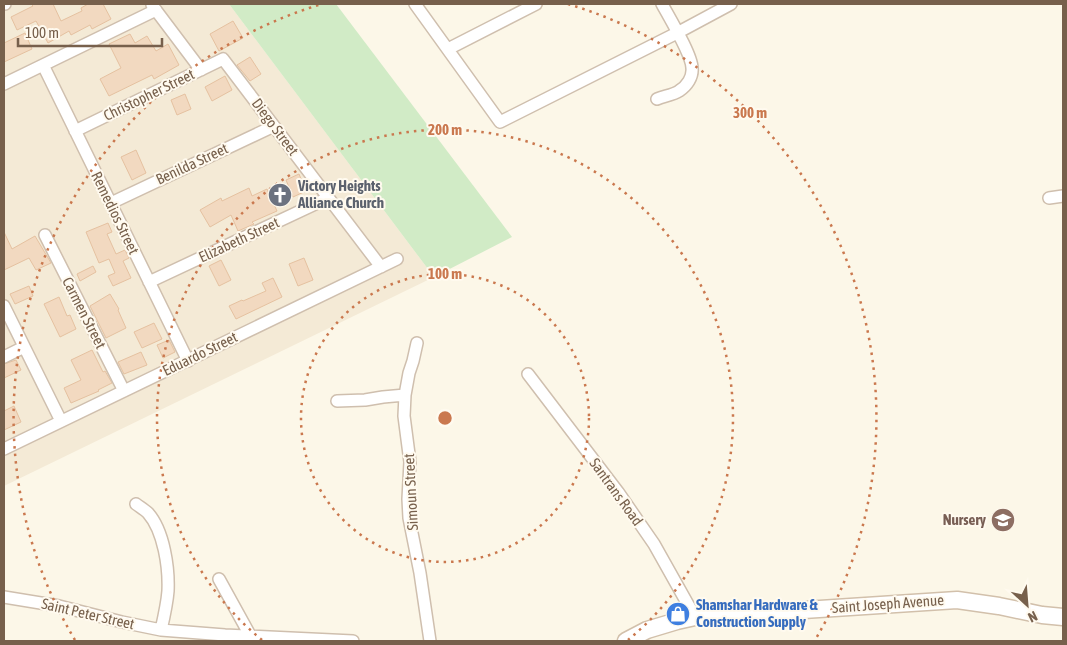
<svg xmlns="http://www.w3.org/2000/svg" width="1067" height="645" font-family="'Asap Condensed',sans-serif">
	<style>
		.residential { fill: #f4ead6 }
		.green { fill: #d1ebc6 }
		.building { fill: #f2d9c0; stroke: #e5c1a0 }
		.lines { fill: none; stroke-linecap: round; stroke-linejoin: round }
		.street-casing { stroke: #cfbfae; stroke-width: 14 }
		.secondary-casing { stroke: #d2c0ab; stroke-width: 19 }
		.street { stroke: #fff; stroke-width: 11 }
		.secondary { stroke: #fff; stroke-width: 16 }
		.ring { fill: none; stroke: #ca784e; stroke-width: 2.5; stroke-dasharray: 2.5 5 }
		.labels { text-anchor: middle; stroke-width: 4; stroke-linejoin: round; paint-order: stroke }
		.street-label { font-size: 15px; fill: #77604c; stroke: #fffaef }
		.worship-label { font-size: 15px; font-weight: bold; fill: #5b616d; stroke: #fffaef; text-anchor: start }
		.education-label { font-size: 15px; font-weight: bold; fill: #785e54; stroke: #fffaef; text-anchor: end }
		.shop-label { font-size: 15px; font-weight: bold; fill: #366cbe; stroke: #fffaef; text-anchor: start }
		.centre { fill: #ca784e; stroke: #fffaef; stroke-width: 2.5 }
		.ring-label { font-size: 15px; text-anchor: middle; font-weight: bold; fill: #ca784e; stroke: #fffaef; stroke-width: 4; stroke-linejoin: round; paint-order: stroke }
	</style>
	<rect width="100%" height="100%" fill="#fcf7e8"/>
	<path class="residential" d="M4,4H229L434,277L4,486Z"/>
	<path class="green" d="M229,4H336L512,237L434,277Z"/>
	<path class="building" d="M31,4H53L61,21L82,11L81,8L88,4H103L111,19L92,29L90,25L71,35L69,31L48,43L36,21L17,30L11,17L33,6Z
		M233,21L243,38L219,51L210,34Z
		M25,33L32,49L4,62V43Z
		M130,34L135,43L147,36L156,51L168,44L179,65L154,79L152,75L109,96L100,79L121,68L109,44Z
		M250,57L261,74L250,81L237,65Z
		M225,76L232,90L212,101L205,87Z
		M185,94L191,109L177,115L171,100Z
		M136,150L146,173L132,180L121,157Z
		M299,174L306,191L293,197L286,180Z
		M249,188L252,196L267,189L277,211L252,222L254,224L238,231L231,215L210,227L200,210L221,198L222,201Z
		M108,223L112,232L107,234L116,254L125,250L129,258L123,261L131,278L113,286L108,276L115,273L109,259L99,263L86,232Z
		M4,232L12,249L35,236L51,263L36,270L29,258L4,270Z
		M304,258L313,280L298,286L289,264Z
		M221,260L231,280L219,286L209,266Z
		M93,266L96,272L80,281L77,274Z
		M273,278L282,297L236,319L229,306L242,300L243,301L266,291L262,283Z
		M29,286L33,296L15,304L10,294Z
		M110,294L119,309L118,310L126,328L106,338L90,306Z
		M59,297L67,316L70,315L76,329L60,337L44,304Z
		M154,323L162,339L142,348L134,332Z
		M169,340L175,352L163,358L157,345Z
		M92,350L103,372L105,371L112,383L98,390L99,391L71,403L64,388L81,380L71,360Z
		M141,352L147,365L124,374L118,362Z
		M16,360L21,370L4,378V364Z
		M14,406L21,422L4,430V411Z"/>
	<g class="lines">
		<g class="street-casing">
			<path id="street" d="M4,4H5
				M415,4L500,122L677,33L731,4
				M152,5L201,70
				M448,49L536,4
				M43,65L188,361
				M4,84L156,10
				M657,99C664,96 673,95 679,91C687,86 693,77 692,68C692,55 669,17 662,4
				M75,131L223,59L381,267
				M1049,198L1063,196
				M111,203L274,126
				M45,235L124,391
				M149,282L328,198
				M4,306L61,421
				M417,343L413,361L409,373L405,395L404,416L410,462L408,499L409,518L420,573L430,641
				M4,357L24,347
				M528,374L618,492L654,544L695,617
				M337,401L365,400L383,397L405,395
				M4,449L397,259
				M136,504C140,507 145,510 148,513C164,531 169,568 168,591C167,604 164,617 161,630
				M219,579L251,637
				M4,597L59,606L122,622L161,630L225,635L353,641"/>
		</g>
		<g class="secondary-casing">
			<path id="secondary" d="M626,641L647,630L677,621L695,617L957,600L999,606L1042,615L1063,617"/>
		</g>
		<use href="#street" class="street"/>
		<use href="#secondary" class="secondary"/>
	</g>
	<g class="ring">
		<circle cx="445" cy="418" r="144"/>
		<path d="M262 640A288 288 0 1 1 628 640"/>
		<path d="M75 640A432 432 0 0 1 322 4M568 4A432 432 0 0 1 815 640"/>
	</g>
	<defs>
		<g id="church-disc" transform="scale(1.25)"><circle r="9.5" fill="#6b7280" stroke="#fffaef"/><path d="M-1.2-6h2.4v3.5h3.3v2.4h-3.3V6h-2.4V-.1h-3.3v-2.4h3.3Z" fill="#fff"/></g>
		<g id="school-disc" transform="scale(1.25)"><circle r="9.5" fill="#8d6e63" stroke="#fffaef"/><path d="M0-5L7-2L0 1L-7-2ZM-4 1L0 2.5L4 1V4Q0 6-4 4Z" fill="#fff"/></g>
		<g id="shop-disc" transform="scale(1.25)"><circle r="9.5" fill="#3f7fe0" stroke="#fffaef"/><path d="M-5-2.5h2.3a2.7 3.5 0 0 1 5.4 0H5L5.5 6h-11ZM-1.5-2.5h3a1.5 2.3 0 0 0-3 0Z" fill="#fff"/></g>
	</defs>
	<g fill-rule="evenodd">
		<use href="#church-disc" x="280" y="195"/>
		<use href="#school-disc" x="1003" y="520"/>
		<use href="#shop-disc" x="678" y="614"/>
	</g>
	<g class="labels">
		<g class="street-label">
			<text transform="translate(149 95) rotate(-26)" y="5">Christopher Street</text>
			<text transform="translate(275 127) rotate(53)" y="5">Diego Street</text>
			<text transform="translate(192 164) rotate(-25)" y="5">Benilda Street</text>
			<text transform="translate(115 213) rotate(64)" y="5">Remedios Street</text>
			<text transform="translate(239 240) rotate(-25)" y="5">Elizabeth Street</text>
			<text transform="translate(84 313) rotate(63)" y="5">Carmen Street</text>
			<text transform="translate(200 354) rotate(-26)" y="5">Eduardo Street</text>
			<text transform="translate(411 492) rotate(-93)" y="5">Simoun Street</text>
			<text transform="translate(616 492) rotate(54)" y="5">Santrans Road</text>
			<text transform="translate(888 604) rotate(-4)" y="5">Saint Joseph Avenue</text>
			<text transform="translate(88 614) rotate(13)" y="5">Saint Peter Street</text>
		</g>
		<g class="worship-label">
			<text x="298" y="191">Victory Heights<tspan x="298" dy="17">Alliance Church</tspan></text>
		</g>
		<g class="education-label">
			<text x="986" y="525">Nursery</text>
		</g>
		<g class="shop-label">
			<text x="696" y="610">Shamshar Hardware &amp;<tspan x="696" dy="17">Construction Supply</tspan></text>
		</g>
	</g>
	<circle cx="445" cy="418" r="8" class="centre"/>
	<g class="ring-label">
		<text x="750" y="118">300 m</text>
		<text x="445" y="135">200 m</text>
		<text x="445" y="279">100 m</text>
	</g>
	<rect width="1067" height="645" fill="none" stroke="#77604c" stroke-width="10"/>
	<g transform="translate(1027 605) rotate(154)" stroke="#fffaef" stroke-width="4" paint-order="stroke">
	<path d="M0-4L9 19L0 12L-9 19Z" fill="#77604c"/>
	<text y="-8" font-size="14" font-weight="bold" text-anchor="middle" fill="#77604c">N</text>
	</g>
	<path d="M18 38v8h144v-8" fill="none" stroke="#77604c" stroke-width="2.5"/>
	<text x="25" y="38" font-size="15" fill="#77604c" stroke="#fffaef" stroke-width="4" paint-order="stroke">100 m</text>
</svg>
